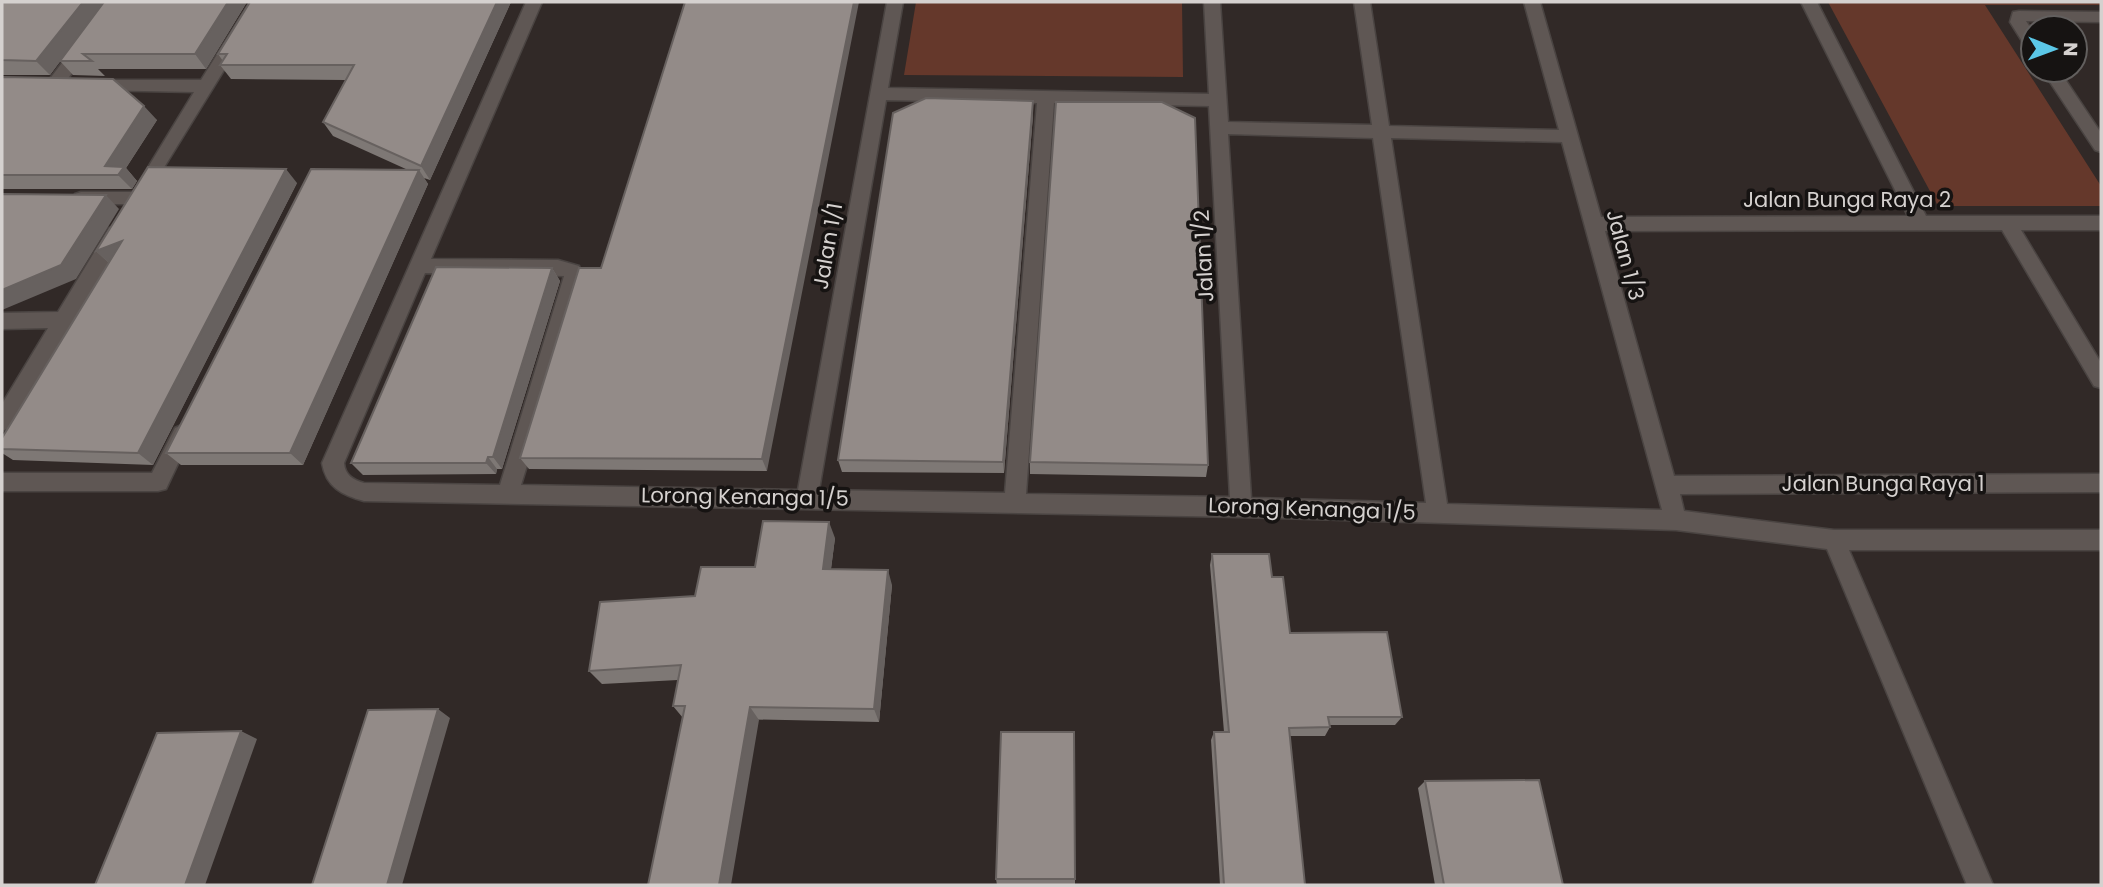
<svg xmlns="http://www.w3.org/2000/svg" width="2103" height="887" font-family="Poppins,sans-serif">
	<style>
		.green { fill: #65382b }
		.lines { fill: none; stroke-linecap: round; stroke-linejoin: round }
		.minor-casing { stroke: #4a4442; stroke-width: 3 }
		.minor { fill: #5f5754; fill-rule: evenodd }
		.wall { fill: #7e7875 }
		.shaded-wall { fill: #67615f }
		.building { fill: #938b88; stroke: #67615f; stroke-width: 2 }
		.labels { text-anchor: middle; stroke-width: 7; stroke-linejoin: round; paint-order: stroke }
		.street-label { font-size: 21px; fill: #d5d1cf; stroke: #161312 }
	</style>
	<rect width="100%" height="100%" fill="#312927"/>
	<path class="green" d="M916,2H1182L1183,77L904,75Z
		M1828,2H2101V5H1985L2101,186V206H1938Z"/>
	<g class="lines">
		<g class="minor-casing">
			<path id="minor" d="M108,2H124L61,88H49L47,84L49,80Z
				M250,2H266L147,195L142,196L141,204H75L72,199L75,194L81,192H133L194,92L92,90L84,84L86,80H201Z
				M526,2H542L431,259L558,260L579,266L584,280L521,485L798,490L887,2H903L888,88L1209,94L1204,2H1220L1228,122L1372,125L1354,2H1370L1389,126L1559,130L1524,2H1540L1601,217L1908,216L1801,2H1817L1926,216H2101V230H2021L2101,363V388L2094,386L2002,230L1605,231L1674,476L2101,474V492L1680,494L1684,511L1834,530H2101V550H1849L1993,885H1967L1827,549L1676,530L1241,517L364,501C342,495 326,487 322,463ZM886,100L1037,103L1005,493L819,490ZM1054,103L1209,106L1230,497L1026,494ZM1228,134L1373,138L1426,503L1251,498ZM1391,138L1562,142L1662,510L1447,504ZM425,273L564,276L500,485L364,483C353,480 345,475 344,463Z
				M2019,11L2101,12V22L2026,21L2033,32V50L2027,49L2010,22L2013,12Z
				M2042,70H2059L2101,133V152L2095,150Z
				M116,226L125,233L123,238L9,428L2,431V404L48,328L2,329V313L58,312L109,228Z
				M182,425L189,428L192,434L166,489L158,491H2V473H152L175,428Z"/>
		</g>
		<use href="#minor" class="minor"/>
	</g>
	<path class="wall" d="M2,2H247L206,69H98L105,76L73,75L60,61L50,75H2Z
		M250,2H511L430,180L424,178L428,184L303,465H181L166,453L408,170L333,136L323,122L346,80L231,79L220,65L223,61L218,54Z
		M685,2L767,471L529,469L520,458L601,268Z
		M2,77L157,120L126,168L137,181L132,189H2Z
		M1033,115L1004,473L842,472L838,460Z
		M297,183L153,465L13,460L2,453V438L109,263L96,251Z
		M552,268L560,281L502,469H497L496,474L363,475L351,463Z
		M1030,462L1208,465L1206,477L1030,474Z
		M835,538L831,569L892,585L879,722L683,718L673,706L678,680L602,684L589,671L695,596Z
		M1212,554L1272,577L1290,633L1402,717L1395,725H1329L1330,727L1325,736H1290L1305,885H1220L1211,740L1214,732H1224L1210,565Z
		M1425,781L1563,885H1435L1418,788Z
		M996,879H1075V885H997Z"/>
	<path class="shaded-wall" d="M83,2H106L50,75L36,61Z
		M228,2H247L206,69L195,54Z
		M497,2H511L430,180L421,166Z
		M854,2H859L767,471L762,459Z
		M1033,101V115L1004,473L1003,462Z
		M144,106L157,120L126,168L137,181L132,189L118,175L105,166Z
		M286,169L297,183L153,465L138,453Z
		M419,170L428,184L303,465L290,453Z
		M106,195L119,209L76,279L2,310V290Z
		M122,241L111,265L96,251Z
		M552,268L560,281L502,469L493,457Z
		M488,457L497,469L496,474L486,463Z
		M829,522L835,538L829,584L823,569Z
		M888,570L892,585L879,722L874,709Z
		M750,707L759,720L731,885H719Z
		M438,709L450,718L402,885H387Z
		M241,731L257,739L205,885H185Z"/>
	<path class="building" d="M2,2H83L36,61L2,60Z
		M104,2H228L195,54H83L92,61H60Z
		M250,2H497L421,166L323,122L354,65H220L227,54H218Z
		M685,2H854L762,459L520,458L579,268H601Z
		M2,77L113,79L144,106L105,166L124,167L118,175H2Z
		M926,98L1033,101L1003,462L838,460L893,113Z
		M1056,102H1162L1195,118L1208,465L1030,462Z
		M148,167L286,169L138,453L2,449V438L122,241L96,251Z
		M311,169L419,170L290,453H166Z
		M2,194L106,195L61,265L2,290Z
		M436,267L552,268L493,457H488L486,463H351Z
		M763,521L829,522L823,569L888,570L874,709L750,707L719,885H648L685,706H673L681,665L589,671L600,602L695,596L701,567H755Z
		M1212,554H1269L1272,577H1283L1290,633L1387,632L1402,717H1328L1330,727L1289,728L1305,885H1224L1214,732H1229Z
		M438,709L387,885H312L368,710Z
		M241,731L185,885H95L157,733Z
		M1001,732H1074L1075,879H996Z
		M1539,780L1563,885H1444L1425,781Z"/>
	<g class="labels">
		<g class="street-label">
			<text x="1847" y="207">Jalan Bunga Raya 2</text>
			<text transform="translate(828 246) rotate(-80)" y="7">Jalan 1/1</text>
			<text transform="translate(1625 255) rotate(75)" y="7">Jalan 1/3</text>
			<text transform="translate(1204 256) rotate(-93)" y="7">Jalan 1/2</text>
			<text x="1883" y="491">Jalan Bunga Raya 1</text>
			<text transform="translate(745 497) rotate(1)" y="7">Lorong Kenanga 1/5</text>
			<text transform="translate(1312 509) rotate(2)" y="7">Lorong Kenanga 1/5</text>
		</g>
	</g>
	<rect width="2103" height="887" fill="none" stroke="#d5d1cf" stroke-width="7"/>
	<g transform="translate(2054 49) rotate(91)"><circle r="33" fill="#161312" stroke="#625f5e" stroke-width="2"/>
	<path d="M0-5L12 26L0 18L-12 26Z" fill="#5bc7e7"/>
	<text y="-10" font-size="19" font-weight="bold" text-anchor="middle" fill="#d5d1cf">N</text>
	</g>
</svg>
